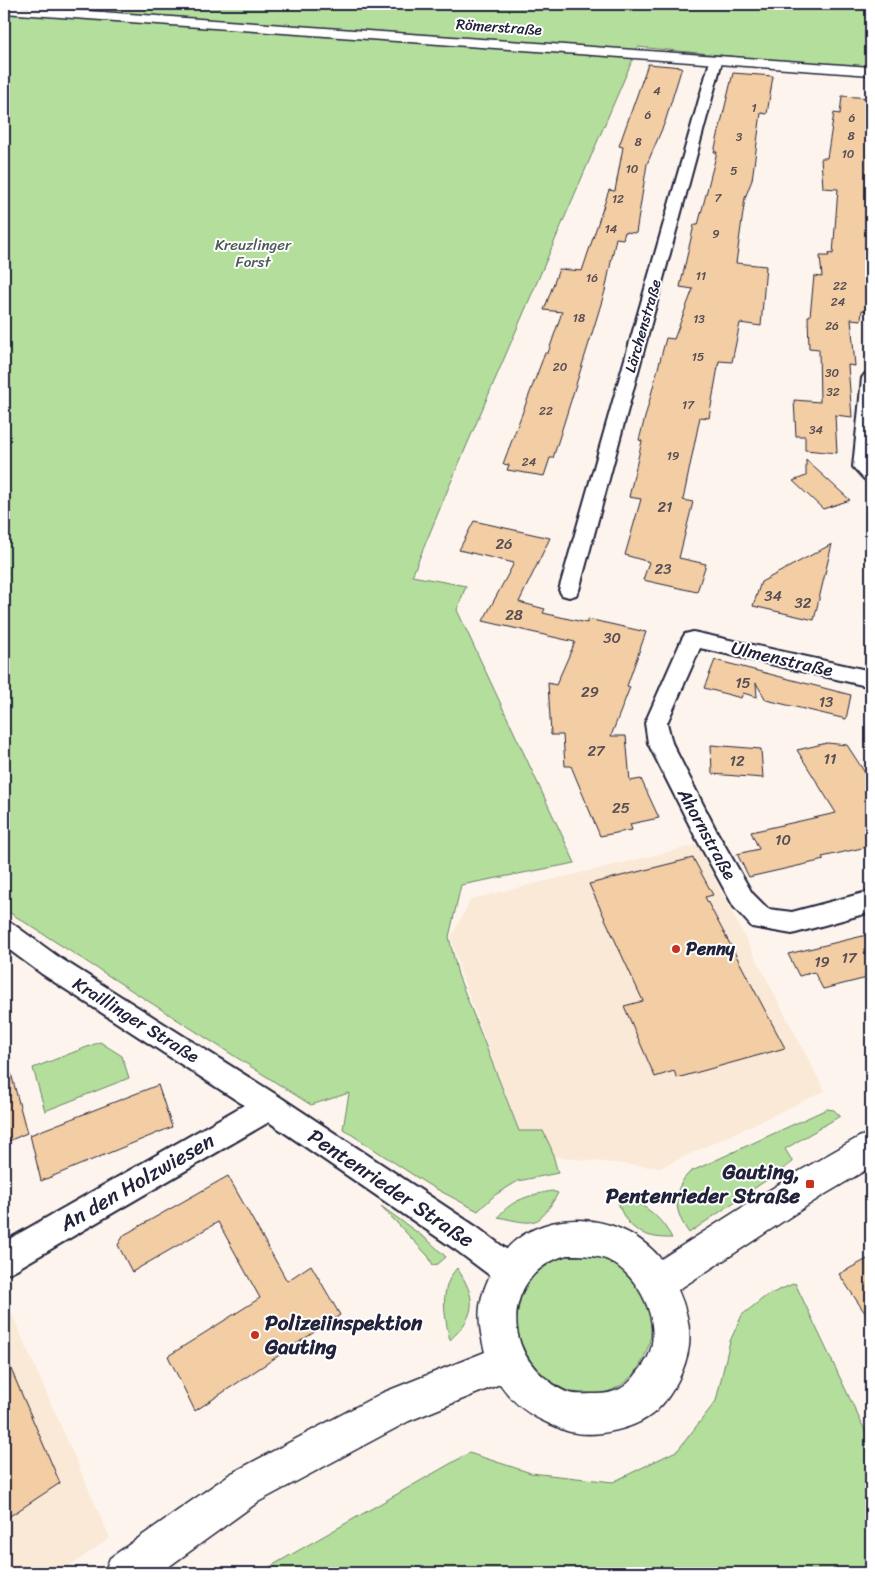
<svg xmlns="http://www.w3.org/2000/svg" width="875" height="1577" font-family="Sriracha,sans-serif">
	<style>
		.built { fill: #fae9d7 }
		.green { fill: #b4de9b; stroke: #6b806b }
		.building { fill: #f3cda3; stroke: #22223b }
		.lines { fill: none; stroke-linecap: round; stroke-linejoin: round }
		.street-casing { stroke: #22223b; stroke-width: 4 }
		.secondary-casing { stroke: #22223b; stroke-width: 3 }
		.street { fill: #fff; fill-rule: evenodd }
		.secondary { fill: #fff; fill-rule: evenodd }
		.poi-dot { fill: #c8321e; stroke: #fff; stroke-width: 2 }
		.labels { text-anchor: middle; stroke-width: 4; stroke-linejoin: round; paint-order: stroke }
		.far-number-label { font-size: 12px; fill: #564d55 }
		.far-street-label { font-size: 15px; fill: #22223b; stroke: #fff }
		.far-park-label { font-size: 15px; fill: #4e5a58; stroke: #fff }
		.number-label { font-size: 15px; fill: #564d55 }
		.street-label { font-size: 18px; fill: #22223b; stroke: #fff }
		.poi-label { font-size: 18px; font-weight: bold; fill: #22223b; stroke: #fff; text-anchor: start }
		.near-poi-label { font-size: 21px; font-weight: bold; fill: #22223b; stroke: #fff; text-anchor: end }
		.near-street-label { font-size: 21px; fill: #22223b; stroke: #fff }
	</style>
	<rect width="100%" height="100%" fill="#fdf5ed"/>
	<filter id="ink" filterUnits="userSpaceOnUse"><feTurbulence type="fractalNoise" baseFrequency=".02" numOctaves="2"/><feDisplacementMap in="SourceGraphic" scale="10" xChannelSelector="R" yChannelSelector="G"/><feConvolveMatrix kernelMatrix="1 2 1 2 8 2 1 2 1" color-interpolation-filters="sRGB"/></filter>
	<g filter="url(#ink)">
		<path class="built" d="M697,845L825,1091L660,1168L556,1157L522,1139L461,974L451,937L471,899Z
			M4,1296L110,1538L60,1573H4Z"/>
		<path class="green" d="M4,4H871V70L638,47L448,489L412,576L466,586L457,610L575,863L461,885L449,937L458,975L519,1131H543L551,1148L558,1173L518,1181L495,1195L478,1211L427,1184L343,1129L349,1093L311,1105L4,909Z
			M100,1042L122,1056L129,1078L45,1111L33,1068Z
			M827,1109L834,1110L840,1116L785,1149L793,1162L689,1233C674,1212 671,1190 690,1172Z
			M552,1191L558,1193C538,1228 536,1225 498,1217C512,1199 531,1195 552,1191Z
			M617,1198C642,1200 661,1217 672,1238C643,1239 624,1228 617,1198Z
			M381,1206L429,1241L446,1257L438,1264L433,1265L428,1256Z
			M567,1253C574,1253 582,1252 589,1253C629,1262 660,1303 649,1344C644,1362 636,1375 620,1386C610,1392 599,1395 588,1394C545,1393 514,1356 515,1315C515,1307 516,1296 520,1289C525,1280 538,1267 546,1261C551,1257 560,1255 567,1253Z
			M457,1268C477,1298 477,1315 450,1340C444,1315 439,1288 457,1268Z
			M795,1283L871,1443V1573H259L469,1453L531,1473L613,1482L678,1450L716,1401L730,1341L742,1315L766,1296Z"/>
		<path class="building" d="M648,64L682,67L665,122L647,164L636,233L625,232L623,239L616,238L605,291L594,327L553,458H550L544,476L507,470L509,465L503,464L545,353H548L562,312L544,310L559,269L582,271L609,190L615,191L623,147L619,146Z
			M733,73L773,76L767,114L761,113L752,180L745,198L736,263L766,266L761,326L740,323L732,362L719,361L709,418L700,417L683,500L693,502L679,558L706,564L697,592L643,580L649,562L625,555L641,499L629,497L642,441L639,440L666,338L674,339L693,289L680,287L694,225H698L717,152H714Z
			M842,96L871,98V247L866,246L869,267H866V311L862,310L861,320L851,319L855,366L848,365L852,417L835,415L837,453L805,450V436H796L794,400L820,402L819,349L809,348L808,316H810L814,276L822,277L820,256H829L828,253L833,254L838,189L823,188L821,158H827L834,113L840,114Z
			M806,460L850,500L823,509L793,481L806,476Z
			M474,521L550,538L519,602L545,609L543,613L587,623L588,619L646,632L627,686L630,687L611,736H626L630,781L641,779L659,818L630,824L632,830L600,836L571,766H565L563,735H551L548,683L556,685L575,642L483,621L514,563L459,550Z
			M832,544L814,620L753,606L761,582Z
			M715,660L851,695L846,719L766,700L756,683L757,697L743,693L741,698L704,688Z
			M827,743L847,745L871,782V846L822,857L824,860L749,877L737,854L759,849L751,832L836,813L797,750Z
			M711,745L761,749L763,778L712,774Z
			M693,858L713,895L705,897L785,1048L677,1078L674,1071L655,1077L624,1006L643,1001L589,884Z
			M871,934V977L823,989L814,972L799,976L788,954Z
			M11,1073L27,1133L4,1143V1074Z
			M158,1085L172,1127L41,1181L30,1135Z
			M228,1176L287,1281L311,1265L340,1315L195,1411L168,1356L260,1298L218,1222L132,1272L118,1245L124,1235Z
			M871,1257V1322L839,1274Z
			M4,1353L60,1483L4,1520Z"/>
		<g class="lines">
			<g class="street-casing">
				<path id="street" d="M716,57L722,61L579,590L576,595L569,597L562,595L559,590L710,61Z
					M871,373V481L864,479L853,467L862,378L865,374Z
					M693,632L871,671V687L700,648L667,723L672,743L717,832L752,893L768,909L792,912L871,891V912L792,934L752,927L734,907L696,838L648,743L645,723L682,639L685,634Z
					M4,921L13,924L60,958L280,1097L478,1228L522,1261L527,1272L522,1283L511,1288L500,1283L456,1250L269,1122L15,1270L4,1275V1242L244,1105L42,974L4,946Z"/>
			</g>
			<g class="secondary-casing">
				<path id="secondary" d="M4,5L871,67V75L4,13Z
					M871,1133V1167L822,1196L678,1290C686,1308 691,1327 689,1346C686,1368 673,1395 657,1410C638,1429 596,1438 571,1432C564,1431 556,1426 550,1424C528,1415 513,1403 500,1384L409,1421L258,1502L160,1573H104L110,1558L230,1474L382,1393L485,1352C481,1337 478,1322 480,1306C483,1285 499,1253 516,1240C560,1206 627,1217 661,1259L798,1172L859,1137ZM567,1255C580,1255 596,1255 608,1260C640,1276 663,1324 648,1357C645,1363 641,1368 637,1373C626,1389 612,1395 592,1394C585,1394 576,1395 569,1393C559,1390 552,1383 544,1377C500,1340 509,1271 567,1255Z"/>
			</g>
			<use href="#street" class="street"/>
			<use href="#secondary" class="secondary"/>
		</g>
	</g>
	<g class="poi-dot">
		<circle cx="676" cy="949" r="5"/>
		<rect x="805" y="1179" width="10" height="10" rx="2.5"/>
		<circle cx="255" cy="1335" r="5"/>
	</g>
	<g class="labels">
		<g class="far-number-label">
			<text x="657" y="95">4</text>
			<text x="754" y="112">1</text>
			<text x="648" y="119">6</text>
			<text x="852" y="122">6</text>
			<text x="851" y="140">8</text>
			<text x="739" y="141">3</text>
			<text x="638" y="146">8</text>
			<text x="848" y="158">10</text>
			<text x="632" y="173">10</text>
			<text x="734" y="175">5</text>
			<text x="718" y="202">7</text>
			<text x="618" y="203">12</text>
			<text x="611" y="233">14</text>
			<text x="716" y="238">9</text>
			<text x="701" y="280">11</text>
			<text x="592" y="282">16</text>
			<text x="840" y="290">22</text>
			<text x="838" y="306">24</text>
			<text x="579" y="322">18</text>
			<text x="699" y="323">13</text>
			<text x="832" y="330">26</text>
			<text x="698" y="361">15</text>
			<text x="560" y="371">20</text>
			<text x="832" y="377">30</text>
			<text x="833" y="396">32</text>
			<text x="688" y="409">17</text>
			<text x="546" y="415">22</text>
			<text x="816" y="434">34</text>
			<text x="673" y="460">19</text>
			<text x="529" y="466">24</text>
		</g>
		<g class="far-street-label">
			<text transform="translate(499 27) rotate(4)" y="5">Römerstraße</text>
			<text transform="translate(643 326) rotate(-74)" y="5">Lärchenstraße</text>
		</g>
		<g class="far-park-label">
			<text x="253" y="250">Kreuzlinger<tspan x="253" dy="17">Forst</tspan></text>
		</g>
		<g class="number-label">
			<text x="665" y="512">21</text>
			<text x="504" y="549">26</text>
			<text x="663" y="574">23</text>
			<text x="773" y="601">34</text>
			<text x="803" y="608">32</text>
			<text x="514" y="620">28</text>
			<text x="612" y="643">30</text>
			<text x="743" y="688">15</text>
			<text x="590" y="697">29</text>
			<text x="826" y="707">13</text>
			<text x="596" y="756">27</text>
			<text x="830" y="764">11</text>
			<text x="737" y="766">12</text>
			<text x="621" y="813">25</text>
			<text x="783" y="845">10</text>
			<text x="849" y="963">17</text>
			<text x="822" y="967">19</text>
		</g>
		<g class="street-label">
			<text transform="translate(782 659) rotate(13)" y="6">Ulmenstraße</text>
			<text transform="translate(707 834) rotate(61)" y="6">Ahornstraße</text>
			<text transform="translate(136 1020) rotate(32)" y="6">Kraillinger Straße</text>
		</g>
		<g class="poi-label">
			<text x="686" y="955">Penny</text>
		</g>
		<g class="near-poi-label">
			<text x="800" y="1179">Gauting,<tspan x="800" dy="24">Pentenrieder Straße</tspan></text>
			<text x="265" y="1330" text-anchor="start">Polizeiinspektion<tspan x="265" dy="24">Gauting</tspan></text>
		</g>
		<g class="near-street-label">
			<text transform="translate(137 1182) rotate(-30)" y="7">An den Holzwiesen</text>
			<text transform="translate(391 1188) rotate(34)" y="7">Pentenrieder Straße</text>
		</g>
	</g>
	<rect width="875" height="1577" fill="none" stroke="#fff" stroke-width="20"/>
	<rect x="10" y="10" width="855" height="1557" fill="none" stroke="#22223b" stroke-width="2" filter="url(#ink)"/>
</svg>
